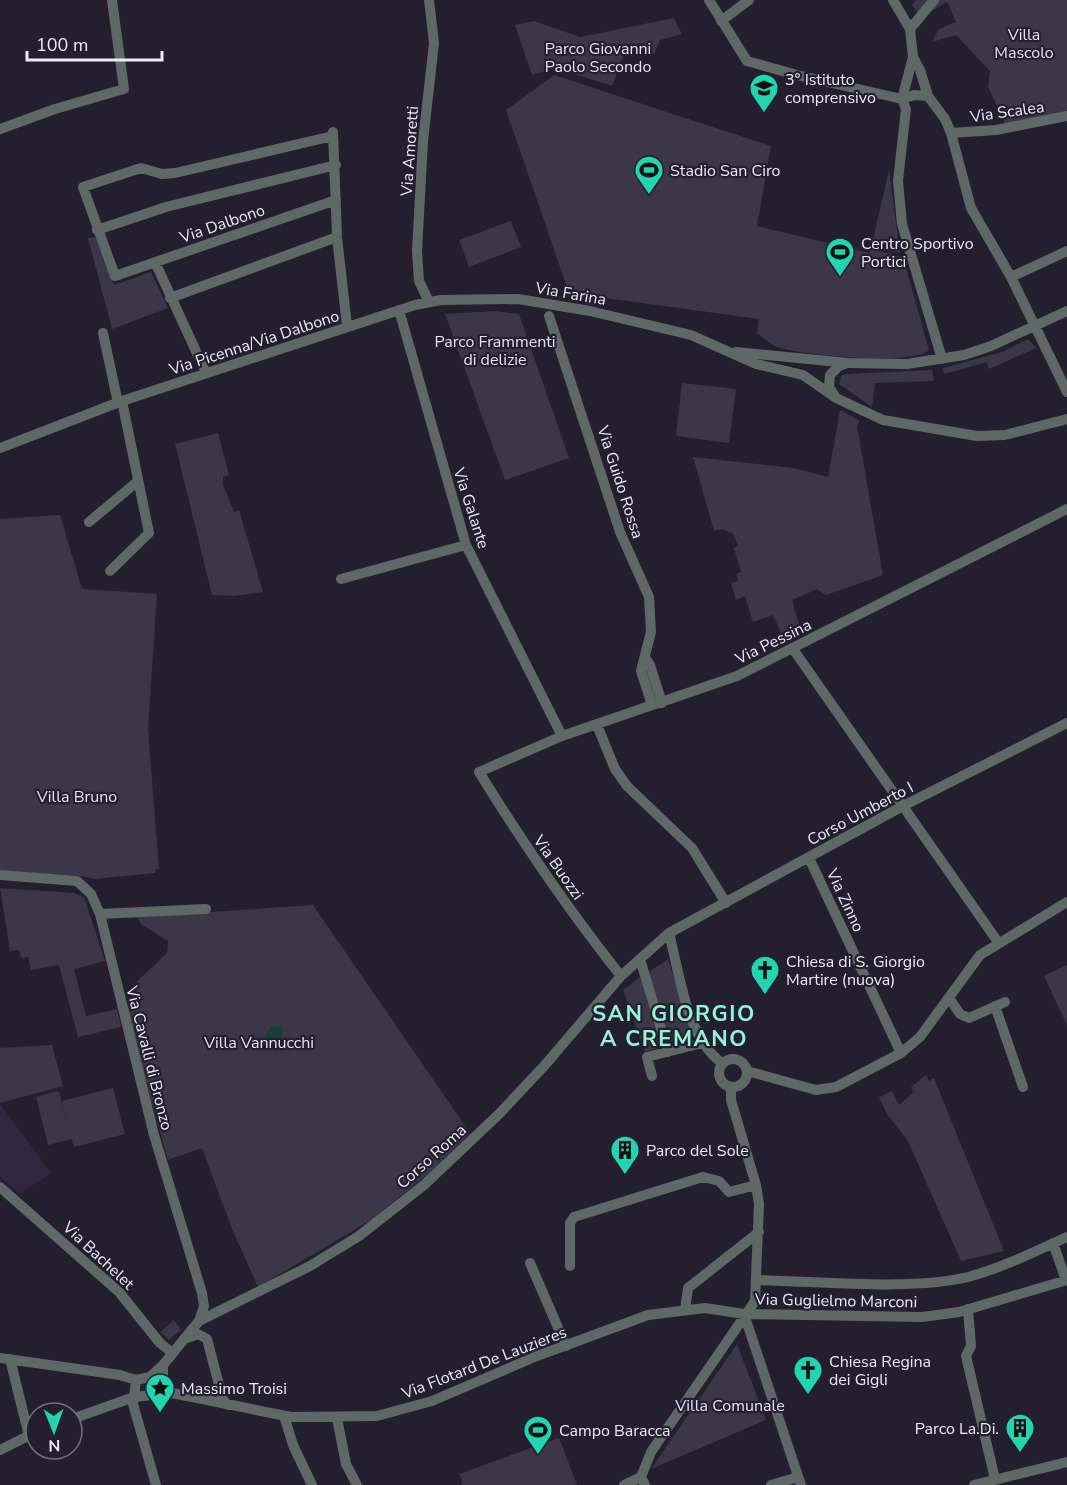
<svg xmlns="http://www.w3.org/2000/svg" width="1067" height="1485" font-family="'Nunito Sans',sans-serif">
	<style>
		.built { fill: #2f283e }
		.green { fill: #3c3649 }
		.water { fill: #174035 }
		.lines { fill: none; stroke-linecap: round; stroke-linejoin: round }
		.minor { stroke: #5e6865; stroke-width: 10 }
		.labels { text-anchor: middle; stroke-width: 4.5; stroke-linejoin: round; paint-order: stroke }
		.park-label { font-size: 16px; fill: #e6e0f7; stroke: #241f2f }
		.poi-label { font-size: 16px; fill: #edeaf5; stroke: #241f2f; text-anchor: start }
		.street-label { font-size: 16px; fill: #edeaf5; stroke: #241f2f }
		.district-label { font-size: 22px; font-weight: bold; letter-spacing: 1.5px; fill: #94f4d9; stroke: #241f2f }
	</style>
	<rect width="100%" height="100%" fill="#241f2f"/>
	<path class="built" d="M0,1104L51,1173L20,1194L0,1177Z"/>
	<path class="green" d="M916,0H1067V113L1006,125L988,87L990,71L956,35L932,42L939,29L956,22L947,2L921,17L912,5Z
		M674,18L682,34L660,40L654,54L626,48L612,86L556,68L532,75L515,25L534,21L580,37Z
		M554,75L771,146L757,226L869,253L871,249L903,257L929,350C913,366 804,355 780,348C772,346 764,338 757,333L759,319L569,293L506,110Z
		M889,170L900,253L871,248Z
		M511,221L521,247L469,267L459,240Z
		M96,237L114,285L151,272L168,308L112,329L88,238Z
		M495,311L519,314L569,458L505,480L445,314Z
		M1028,339L1036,348L989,369L987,362L944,374L943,368L1002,352Z
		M932,370L934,381L875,383L872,407L839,384L841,376L845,374Z
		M682,383L736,389L729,443L676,436Z
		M840,410L860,421L857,426L883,575L826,595L817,589L792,600L799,624L781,633L773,615L753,622L745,596L736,600L731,583L738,581L736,574L741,572L734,548L738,546L733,534L722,529L714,531L693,457L794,468L828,477Z
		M218,433L229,475L223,477V485L234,512L239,510L263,592L234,596L212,595L175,444Z
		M60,515L82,589L157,594L148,729L159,869H156L155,873L95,879L81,876L0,871V519Z
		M0,888L74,893L84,897L105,961L74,969L86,1016L117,1009L121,1027L78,1037L59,965L31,970L28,957L21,958L19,950L10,951Z
		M313,905L470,1133L429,1173L371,1220L258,1287L232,1229L202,1148L168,1160L125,1007L130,1002L132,986L167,953L168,941L141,924L137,917Z
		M668,959L693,1037L670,1043L649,972Z
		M1067,965V1025L1044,976Z
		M640,977L661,1047L645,1052L623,990Z
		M52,1045L63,1086L0,1103V1048Z
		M926,1075L929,1081L934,1078L1004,1251L961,1261L908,1141L887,1114L879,1097L892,1091L899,1105L914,1092L911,1087Z
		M113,1088L125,1134L74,1147L72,1139L48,1145L36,1097L59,1091L69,1131L62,1101Z
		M174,1320L181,1330L169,1340L160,1332Z
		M737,1344L766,1420L651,1469Z
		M559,1438L577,1485H463L459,1474Z"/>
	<path class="water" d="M271,1026L281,1027L284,1030L280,1042L272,1048L263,1039Z"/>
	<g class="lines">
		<path class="minor" d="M709,0L747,61L797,75L902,99
			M893,0L910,29L913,57L902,99
			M721,21L749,0
			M910,29L934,0
			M913,57L920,70L928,96
			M902,99L914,95L928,96L945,119L951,133L971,208L1011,277L1067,392
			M902,99L906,109L898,181L902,224L942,359
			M0,129L55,109L124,89L112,0
			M333,132L337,237L347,326
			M951,133L996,130L1067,116
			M333,136L175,173L162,174L141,168L83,187L115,276L336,200
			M97,230L166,207L336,165
			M155,262L206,373
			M1011,277L1067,251
			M170,298L337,237
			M429,302L419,281L417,251L423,141L434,43L429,0
			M399,310L466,545L562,736
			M549,316L620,532L649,597L651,632L641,671L652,705
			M103,333L118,403
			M736,352L848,363L907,364L964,355L991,346L1067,311
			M845,364L839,366L830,375L829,387L836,398L883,420L977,436L1005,435L1067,419
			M0,448L122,401L415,305L441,300L518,299L590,311L691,335L756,364L803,375L836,398
			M89,522L138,481
			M110,571L149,533L122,401
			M341,579L466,545
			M793,649L998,942
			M645,658L650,665L662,703
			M597,725L615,769L627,786L692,848L726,903
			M809,858L901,1053
			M0,875L77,881L91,894L100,914L154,1135L202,1293L204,1306L199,1321L163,1365L150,1377L136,1380
			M100,914L206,909
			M669,933C680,975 686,1037 722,1063
			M640,959L668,1052
			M621,976C569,911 523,843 479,772L562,736L737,676L1067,509
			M949,998L960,1014L969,1018L1005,1002
			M995,1006L1023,1087
			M719 1073a14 14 0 1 1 28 0a14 14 0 1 1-28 0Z
			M747,1071L816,1090L836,1087L901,1053L920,1037L980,955L1067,902
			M652,1076L647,1057L702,1043
			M0,1187L119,1292L160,1343L171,1352
			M1053,1243L1066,1280
			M530,1263L566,1346
			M570,1266V1223L574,1217L703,1177L719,1181L729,1192L756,1185
			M756,1280C819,1281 909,1291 968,1277C1002,1268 1036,1251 1067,1237
			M968,1309L971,1346L966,1356L995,1479
			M685,1310L688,1288L759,1232
			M744,1314L801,1485
			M199,1321L310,1266L359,1236L424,1185L499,1114L545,1065L621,976L669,933L903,806L1067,723
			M184,1339L198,1334L207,1339L223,1400L228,1405
			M0,1358L120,1375L136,1380
			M10,1359L29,1436
			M163,1365V1378L172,1393
			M136,1380L133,1404L156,1485
			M284,1416L293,1445L312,1485
			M337,1418L346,1464L357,1485
			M72,1419L134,1397L172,1393L291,1417L377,1416L432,1401L537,1356L648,1315L705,1308L744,1314L922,1317L959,1312L1067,1280
			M0,1450L36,1432
			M624,1485L641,1477
			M645,1485L641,1477L651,1452L755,1301L759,1204L756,1185L731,1100V1088
			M771,1485L798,1477
			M974,1485L1067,1462"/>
	</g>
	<defs>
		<g id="school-pin" transform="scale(1.5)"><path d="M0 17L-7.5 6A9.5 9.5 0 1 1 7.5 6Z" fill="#21d5b0" stroke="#241f2f"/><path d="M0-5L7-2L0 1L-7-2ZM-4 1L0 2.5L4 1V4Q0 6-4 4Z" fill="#111"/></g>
		<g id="stadium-pin" transform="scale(1.5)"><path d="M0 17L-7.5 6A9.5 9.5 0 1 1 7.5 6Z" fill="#21d5b0" stroke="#241f2f"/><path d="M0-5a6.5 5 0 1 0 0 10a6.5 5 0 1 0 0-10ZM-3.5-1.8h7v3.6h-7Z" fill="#111"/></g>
		<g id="church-pin" transform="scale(1.5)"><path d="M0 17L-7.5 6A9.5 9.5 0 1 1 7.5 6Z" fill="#21d5b0" stroke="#241f2f"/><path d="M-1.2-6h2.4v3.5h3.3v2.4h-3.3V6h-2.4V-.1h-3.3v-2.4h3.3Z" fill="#111"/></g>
		<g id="building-pin" transform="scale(1.5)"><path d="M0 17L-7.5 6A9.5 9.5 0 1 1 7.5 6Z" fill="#21d5b0" stroke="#241f2f"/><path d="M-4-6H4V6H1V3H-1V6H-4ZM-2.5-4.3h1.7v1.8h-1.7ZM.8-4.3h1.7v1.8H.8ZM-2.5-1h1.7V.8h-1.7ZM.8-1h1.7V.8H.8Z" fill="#111"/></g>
		<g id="sight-pin" transform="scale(1.5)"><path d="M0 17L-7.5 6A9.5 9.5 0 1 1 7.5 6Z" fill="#21d5b0" stroke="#241f2f"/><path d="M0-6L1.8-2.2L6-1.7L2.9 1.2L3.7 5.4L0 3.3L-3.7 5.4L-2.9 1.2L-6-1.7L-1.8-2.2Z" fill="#111"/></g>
	</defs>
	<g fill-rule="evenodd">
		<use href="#school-pin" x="764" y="88"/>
		<use href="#stadium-pin" x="649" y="170"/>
		<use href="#stadium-pin" x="840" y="252"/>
		<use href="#church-pin" x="765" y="970"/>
		<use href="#building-pin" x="625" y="1150"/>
		<use href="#church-pin" x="808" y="1370"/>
		<use href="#sight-pin" x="160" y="1388"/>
		<use href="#building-pin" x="1020" y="1428"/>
		<use href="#stadium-pin" x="538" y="1430"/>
	</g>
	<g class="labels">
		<g class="park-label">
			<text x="1024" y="40">Villa<tspan x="1024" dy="18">Mascolo</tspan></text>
			<text x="598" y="54">Parco Giovanni<tspan x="598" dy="18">Paolo Secondo</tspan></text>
			<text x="495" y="347">Parco Frammenti<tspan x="495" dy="18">di delizie</tspan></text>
			<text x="77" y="802">Villa Bruno</text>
			<text x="259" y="1048">Villa Vannucchi</text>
			<text x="730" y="1411">Villa Comunale</text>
		</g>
		<g class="poi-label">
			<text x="785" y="85">3° Istituto<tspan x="785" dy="18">comprensivo</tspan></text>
			<text x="670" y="176">Stadio San Ciro</text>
			<text x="861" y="249">Centro Sportivo<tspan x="861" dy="18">Portici</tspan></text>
			<text x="786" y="967">Chiesa di S. Giorgio<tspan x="786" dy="18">Martire (nuova)</tspan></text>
			<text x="646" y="1156">Parco del Sole</text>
			<text x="829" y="1367">Chiesa Regina<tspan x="829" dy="18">dei Gigli</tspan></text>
			<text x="181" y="1394">Massimo Troisi</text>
			<text x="999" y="1434" text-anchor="end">Parco La.Di.</text>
			<text x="559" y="1436">Campo Baracca</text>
		</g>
		<g class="street-label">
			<text transform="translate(1007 111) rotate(-8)" y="6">Via Scalea</text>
			<text transform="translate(409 151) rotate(-86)" y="6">Via Amoretti</text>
			<text transform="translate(222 223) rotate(-19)" y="6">Via Dalbono</text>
			<text transform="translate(571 293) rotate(10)" y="6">Via Farina</text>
			<text transform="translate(254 342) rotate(-18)" y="6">Via Picenna/Via Dalbono</text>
			<text transform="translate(621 482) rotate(72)" y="6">Via Guido Rossa</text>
			<text transform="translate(472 508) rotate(72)" y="6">Via Galante</text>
			<text transform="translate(773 641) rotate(-26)" y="6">Via Pessina</text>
			<text transform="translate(860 813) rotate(-28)" y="6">Corso Umberto I</text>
			<text transform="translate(559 867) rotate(55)" y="6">Via Buozzi</text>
			<text transform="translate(846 900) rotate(65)" y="6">Via Zinno</text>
			<text transform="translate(150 1058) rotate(76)" y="6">Via Cavalli di Bronzo</text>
			<text transform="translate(431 1156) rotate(-42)" y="6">Corso Roma</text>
			<text transform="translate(99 1255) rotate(43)" y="6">Via Bachelet</text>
			<text transform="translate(836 1300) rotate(1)" y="6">Via Guglielmo Marconi</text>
			<text transform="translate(484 1362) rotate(-21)" y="6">Via Flotard De Lauzieres</text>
		</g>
		<g class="district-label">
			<text x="674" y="1021">SAN GIORGIO<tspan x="674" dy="25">A CREMANO</tspan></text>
		</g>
	</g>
	<g transform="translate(54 1431) rotate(179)"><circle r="28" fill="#241f2f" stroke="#74707e" stroke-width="1.5"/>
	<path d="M0-4.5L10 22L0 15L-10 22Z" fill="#21d5b0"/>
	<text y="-9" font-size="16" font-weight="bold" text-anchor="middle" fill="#edeaf5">N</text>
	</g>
	<path d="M27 51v9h135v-9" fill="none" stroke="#edeaf5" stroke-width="3"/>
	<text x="36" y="51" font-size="18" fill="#edeaf5" stroke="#241f2f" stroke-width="4.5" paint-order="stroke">100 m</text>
</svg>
